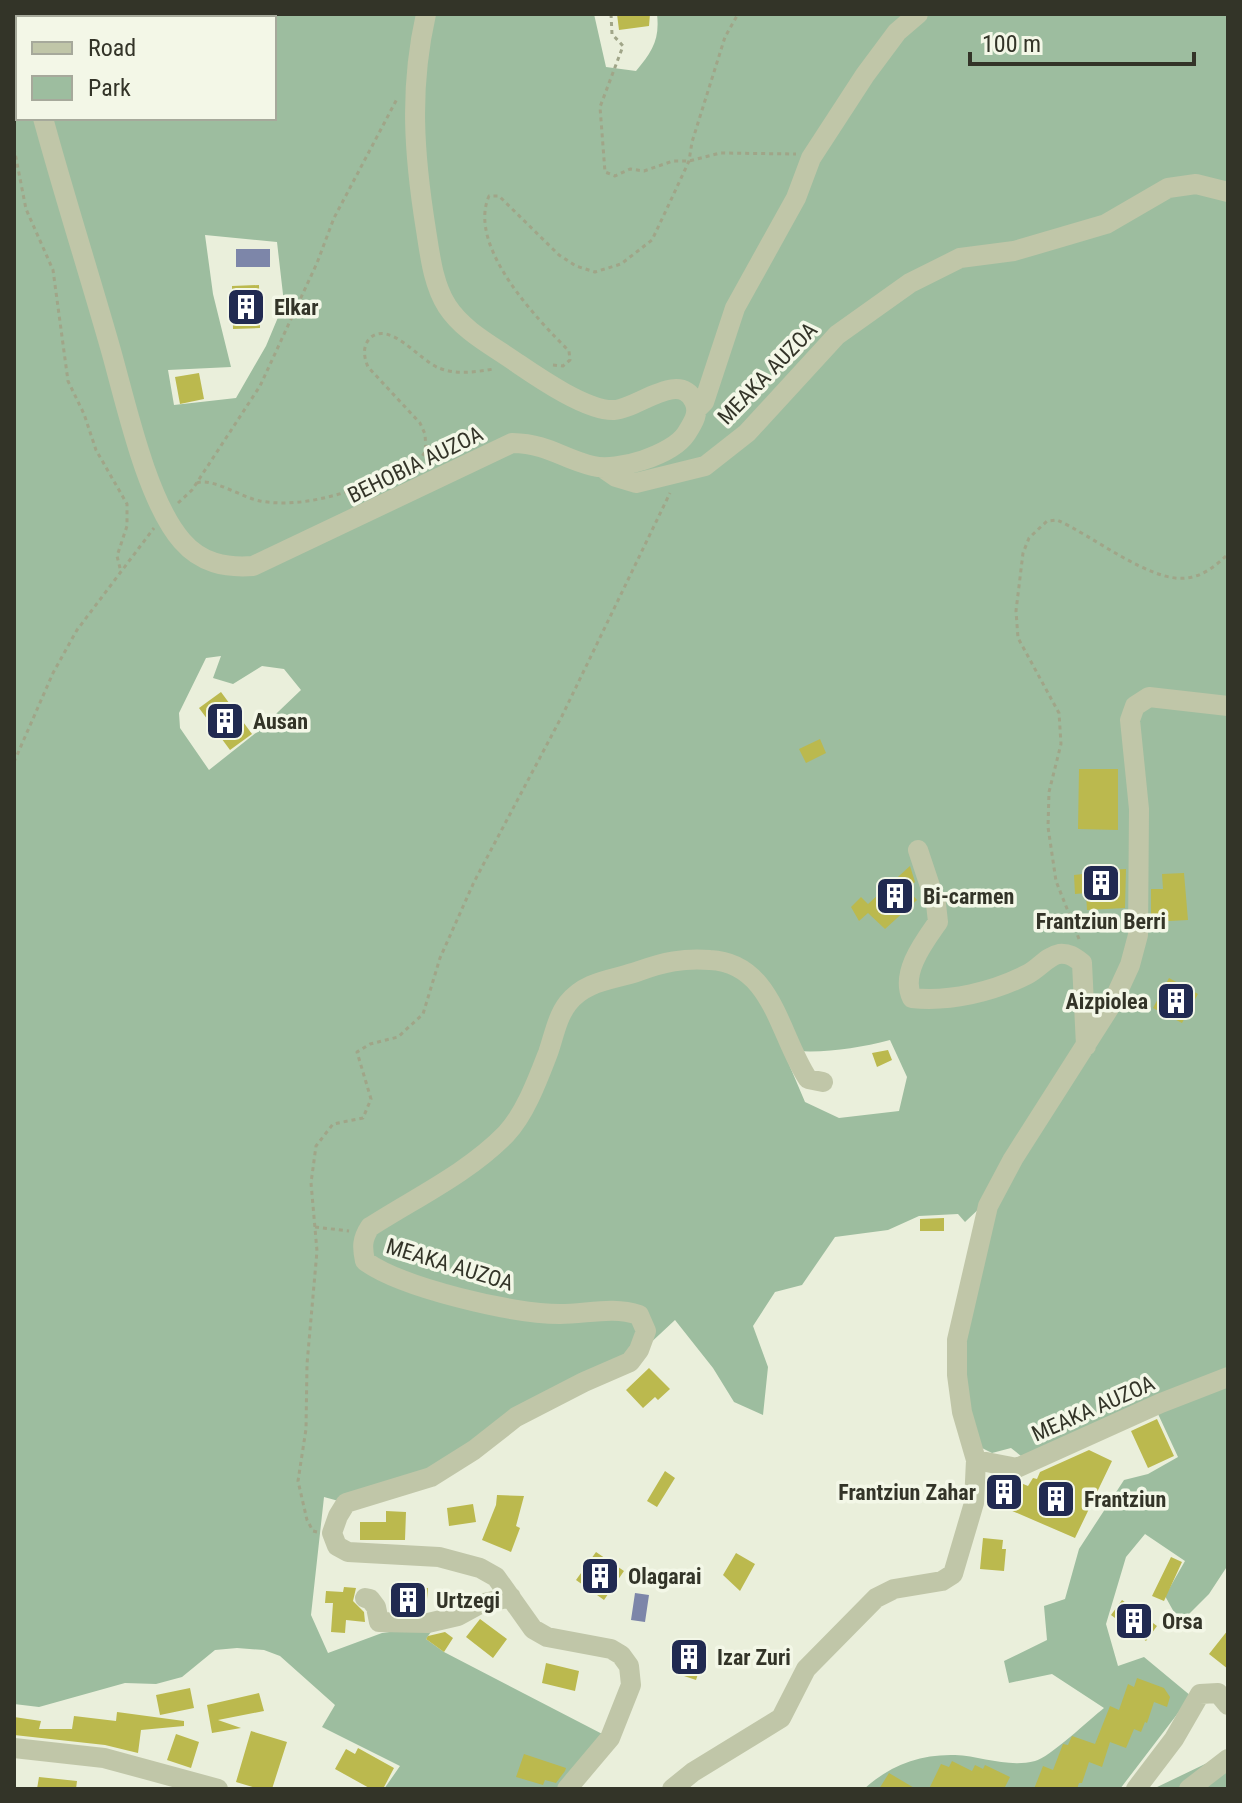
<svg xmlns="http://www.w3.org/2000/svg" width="1242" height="1803" font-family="'Roboto Condensed',sans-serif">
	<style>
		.green { fill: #9dbd9f; fill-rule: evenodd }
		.water { fill: #7d86a9 }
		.building { fill: #bbb94e }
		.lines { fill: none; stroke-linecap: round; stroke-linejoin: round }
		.path { stroke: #a0a588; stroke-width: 3; stroke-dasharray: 4 4; stroke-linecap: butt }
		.minor { stroke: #c0c6a8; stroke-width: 20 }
		.labels { text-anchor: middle; stroke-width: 7; stroke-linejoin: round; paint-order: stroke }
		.poi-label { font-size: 22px; font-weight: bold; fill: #333428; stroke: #f3f7e7; text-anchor: start }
		.street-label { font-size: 22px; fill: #333428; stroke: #f3f7e7 }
	</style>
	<rect width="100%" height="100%" fill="#eaefdb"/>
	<path class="green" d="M14,14H594L606,67L636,71C652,52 660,40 657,14H1228V1565L1209,1594L1180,1623L1165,1596L1185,1561L1145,1534L1126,1557L1106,1624L1118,1666L1144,1657L1191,1696L1120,1789H864C890,1765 920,1754 955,1755C981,1756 1008,1768 1035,1761C1049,1758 1090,1719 1104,1708L1052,1674L1009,1683L1004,1661L1047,1640L1044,1606L1065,1599L1079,1549L1124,1480L1148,1474L1178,1457L1152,1401L1021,1456L1011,1448L992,1453L980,1447L960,1374L984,1204L965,1222L958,1214L919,1216L888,1230L835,1237L802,1285L775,1292L753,1326L768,1367L763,1415L734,1402L713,1368L675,1320L630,1362L431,1477L346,1503L324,1497L311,1615L328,1653L382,1633L435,1626L426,1639L444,1652L610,1738L568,1789H384L400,1766L322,1727L335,1705L280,1656L264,1650L237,1648L215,1650L182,1677L156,1684L125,1683L39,1707L14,1704ZM18,18H274V118H18ZM205,235L277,242L284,303L266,346L236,398L174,405L168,370L231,367L213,294ZM221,656L213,678L233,684L262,666L284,669L301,690L257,732L209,770L180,728L179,713L206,658ZM757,989L796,1051C828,1053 859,1048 890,1040L907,1077L899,1111L839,1118L805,1102Z
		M1228,1753V1789H1153Z"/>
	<path class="water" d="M236,249H270V267H236Z
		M635,1593L649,1595L645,1622L631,1620Z"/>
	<path class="building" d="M617,14H650L649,26L619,30Z
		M259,285L260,328L233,329L232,286Z
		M199,373L204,399L180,404L175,377Z
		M221,692L252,734L230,750L199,708Z
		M820,739L826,753L806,763L799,749Z
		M1079,769H1118V830L1078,829Z
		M910,866L915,882L910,887L912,890L910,892L917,900L885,929L868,913L859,921L851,907L861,897L868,904Z
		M1126,869L1125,908L1087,910L1086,893L1075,894L1074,875L1083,874V871Z
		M1184,873L1188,920L1151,922V889H1163L1162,874Z
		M1169,978L1198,994L1182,1023L1153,1008Z
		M888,1050L892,1060L877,1067L872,1053Z
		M944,1218V1231H920V1219Z
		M649,1368L670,1389L658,1400L655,1397L643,1408L626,1390Z
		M1157,1419L1174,1456L1148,1468L1131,1431Z
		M1089,1450L1112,1461L1075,1538L987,1500L988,1489L993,1477L1016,1481L1028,1486L1033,1478L1037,1479L1040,1472Z
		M665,1471L675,1478L657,1507L647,1501Z
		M497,1495L524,1496L516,1526L520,1528L511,1552L482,1540L496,1505Z
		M473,1504L476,1522L449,1526L447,1508Z
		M386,1511L406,1512L405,1540H360V1522H386Z
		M983,1538L1003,1540L1002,1549H1006L1004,1571L980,1569Z
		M596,1552L624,1571L604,1600L576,1580Z
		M736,1553L755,1564L740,1591L723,1575Z
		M1171,1557L1182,1562L1164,1601L1152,1596Z
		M391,1585L428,1588L426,1610L390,1609Z
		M344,1587L356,1588L353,1601L364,1612L365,1622L346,1620L345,1633L331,1632L333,1603H325L326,1591L343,1592Z
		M1122,1600L1157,1626L1146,1641L1111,1615Z
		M480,1619L507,1639L493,1658L466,1637Z
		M1228,1630V1669L1209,1654Z
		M445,1632L453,1638L444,1652L426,1639L428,1636Z
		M683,1640L704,1648L697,1667L700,1668L696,1680L672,1672Z
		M546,1663L579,1671L575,1691L542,1683Z
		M1137,1678L1164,1688L1170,1697L1167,1707L1154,1702L1147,1723L1145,1722L1141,1732L1134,1729L1126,1748L1110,1742L1102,1767L1089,1762L1082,1783H1079L1077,1789H1034L1043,1766L1053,1770L1063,1744L1068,1745L1072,1736L1095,1744L1110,1706L1119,1710L1128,1684L1134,1687Z
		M190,1688L194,1708L160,1715L156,1695Z
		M259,1693L264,1711L218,1720L241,1728L212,1733L207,1705Z
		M117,1712L184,1721V1726L141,1730L138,1753L105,1745L14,1735V1717L41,1721L39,1729H72L74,1716L116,1721Z
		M251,1731L287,1742L272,1789H259L236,1782Z
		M176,1734L199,1742L191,1768L167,1760Z
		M358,1748L394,1768L383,1789H371L335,1769L346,1749L355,1754Z
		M524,1754L566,1768L565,1771L556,1783L545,1780L543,1785L516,1777Z
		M952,1761L972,1771L975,1765L983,1769L985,1765L1010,1777L1004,1789H929L941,1764L949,1767Z
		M889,1773L916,1789H879Z
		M39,1777L77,1781L76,1789H37Z"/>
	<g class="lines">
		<path class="path" d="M611,14L612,34L623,46L600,107L605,172L615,176L630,169L644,171L673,161H689L720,153L796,154
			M14,148L26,209L53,270L68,381L84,414L96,450L127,504V526L117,556L121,572
			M553,365L563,366L570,360L569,351C536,318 467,246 489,196H499L559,255L576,266L595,272L621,264L652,240L670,202L689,161L692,142L725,37L738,14
			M197,483C211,477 241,497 260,501C305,509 352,491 393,475C398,473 405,472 410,469C417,465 422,457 426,450L425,434L420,423L368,367C364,357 362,347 370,338C390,320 420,361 439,368C457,375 475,372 494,369
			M178,503L192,490L260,386L317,263L334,218L398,97
			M14,762L53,673L77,630L154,528
			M1079,939L1056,881L1048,827L1049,792L1061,744L1059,713L1018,638L1016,611L1023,553L1029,538L1047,521L1057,520C1090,534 1151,583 1186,578C1202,577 1217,565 1228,554
			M315,1227L349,1231
			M317,1532L313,1531L307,1520L298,1481L306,1429L307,1364L317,1251L311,1183L316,1146L333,1124L363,1118L371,1099L357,1052L370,1044L398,1037L423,1014L440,958L474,882L562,716L670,493"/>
		<path class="minor" d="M14,52L18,58
			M43,118C64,195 88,270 110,347C125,399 146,500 182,541C201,563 225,568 253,566L512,443C550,444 560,458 593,466C617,472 672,455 686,434C693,423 700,413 694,401C679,370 637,409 614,410C587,411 539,378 517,363C493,346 463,331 447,306C433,284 430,255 426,230C414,155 409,89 426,14
			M698,408L704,402L735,308L796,198L811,158L865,75L897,32L918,14
			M603,468L616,477L636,483L705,466L747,433L837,335L910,283L960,258L1014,251L1106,224L1168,188L1196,184L1228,192
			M918,850L936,904L938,922C924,942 900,973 912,998C950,1002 993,992 1028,974C1038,969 1048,956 1059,954C1069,953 1074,957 1082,963L1086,1046
			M976,1460L962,1412L957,1375V1340L988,1206L1013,1159L1113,1002L1130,965L1138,935L1139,809L1130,720L1135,706L1149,697L1228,706
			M365,1598L370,1599L376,1607L379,1622L428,1623L458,1616L480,1604L511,1597
			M14,1748L104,1758L218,1789
			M567,1789L610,1738L631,1685L629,1666L621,1655L611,1649L547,1637L533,1629L496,1577L480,1568L439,1557L348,1552L337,1546L332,1533L338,1516L346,1503L431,1477L474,1450L516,1417L584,1382L630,1362L639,1350L646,1331L639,1315C613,1306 587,1314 560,1314C513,1314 402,1288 365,1261C362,1247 362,1239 370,1227C415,1198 468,1173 506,1134C525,1114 538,1079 548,1053C554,1036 557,1017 568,1003C586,980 614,980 639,971C664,962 683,958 710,960C773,963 779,1036 808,1079L823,1082
			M672,1789L693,1772L781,1718L806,1669L876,1598L894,1589L942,1581L953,1574L974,1503L976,1460L1017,1468L1161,1403L1228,1377
			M1136,1789L1174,1739L1200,1694L1218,1693L1228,1705
			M1189,1789L1228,1759"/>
	</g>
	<defs>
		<g id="building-square" transform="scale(2)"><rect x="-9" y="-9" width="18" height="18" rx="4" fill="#212a51" stroke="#f3f7e7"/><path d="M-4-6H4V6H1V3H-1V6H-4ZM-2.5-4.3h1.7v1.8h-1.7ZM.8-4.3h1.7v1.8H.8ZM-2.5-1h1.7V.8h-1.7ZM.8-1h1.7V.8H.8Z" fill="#fff"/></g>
	</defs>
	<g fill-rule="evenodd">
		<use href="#building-square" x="246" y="307"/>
		<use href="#building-square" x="225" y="721"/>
		<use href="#building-square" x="1101" y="883"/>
		<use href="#building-square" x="895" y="896"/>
		<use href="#building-square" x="1176" y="1001"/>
		<use href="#building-square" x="1004" y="1492"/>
		<use href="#building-square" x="1056" y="1499"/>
		<use href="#building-square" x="600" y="1576"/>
		<use href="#building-square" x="408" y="1600"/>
		<use href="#building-square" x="1134" y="1621"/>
		<use href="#building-square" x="689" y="1657"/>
	</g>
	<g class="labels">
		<g class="poi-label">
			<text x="274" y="315">Elkar</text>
			<text x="253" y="729">Ausan</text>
			<text x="923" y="904">Bi-carmen</text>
			<text x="1101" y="929" text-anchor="middle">Frantziun Berri</text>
			<text x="1148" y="1009" text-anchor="end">Aizpiolea</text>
			<text x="976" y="1500" text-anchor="end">Frantziun Zahar</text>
			<text x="1084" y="1507">Frantziun</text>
			<text x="628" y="1584">Olagarai</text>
			<text x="436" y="1608">Urtzegi</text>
			<text x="1162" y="1629">Orsa</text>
			<text x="717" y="1665">Izar Zuri</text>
		</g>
		<g class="street-label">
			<text transform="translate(767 373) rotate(-46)" y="8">MEAKA AUZOA</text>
			<text transform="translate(415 464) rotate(-26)" y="8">BEHOBIA AUZOA</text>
			<text transform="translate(450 1264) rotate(17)" y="8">MEAKA AUZOA</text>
			<text transform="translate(1093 1408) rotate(-24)" y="8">MEAKA AUZOA</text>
		</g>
	</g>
	<rect width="1242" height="1803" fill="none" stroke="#333428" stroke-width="32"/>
	<rect x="16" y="16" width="260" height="104" fill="#f3f7e7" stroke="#a6a99b" stroke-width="2"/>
	<rect x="32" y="42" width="40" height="12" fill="#c0c6a8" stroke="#a6a99b" stroke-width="2"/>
	<text x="88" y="56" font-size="24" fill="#333428">Road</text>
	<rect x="32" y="76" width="40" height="24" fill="#9dbd9f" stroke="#a6a99b" stroke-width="2"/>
	<text x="88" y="96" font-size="24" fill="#333428">Park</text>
	<path d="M970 52v12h224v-12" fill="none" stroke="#333428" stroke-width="4"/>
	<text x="982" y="52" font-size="24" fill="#333428" stroke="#f3f7e7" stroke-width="6" paint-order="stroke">100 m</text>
</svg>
